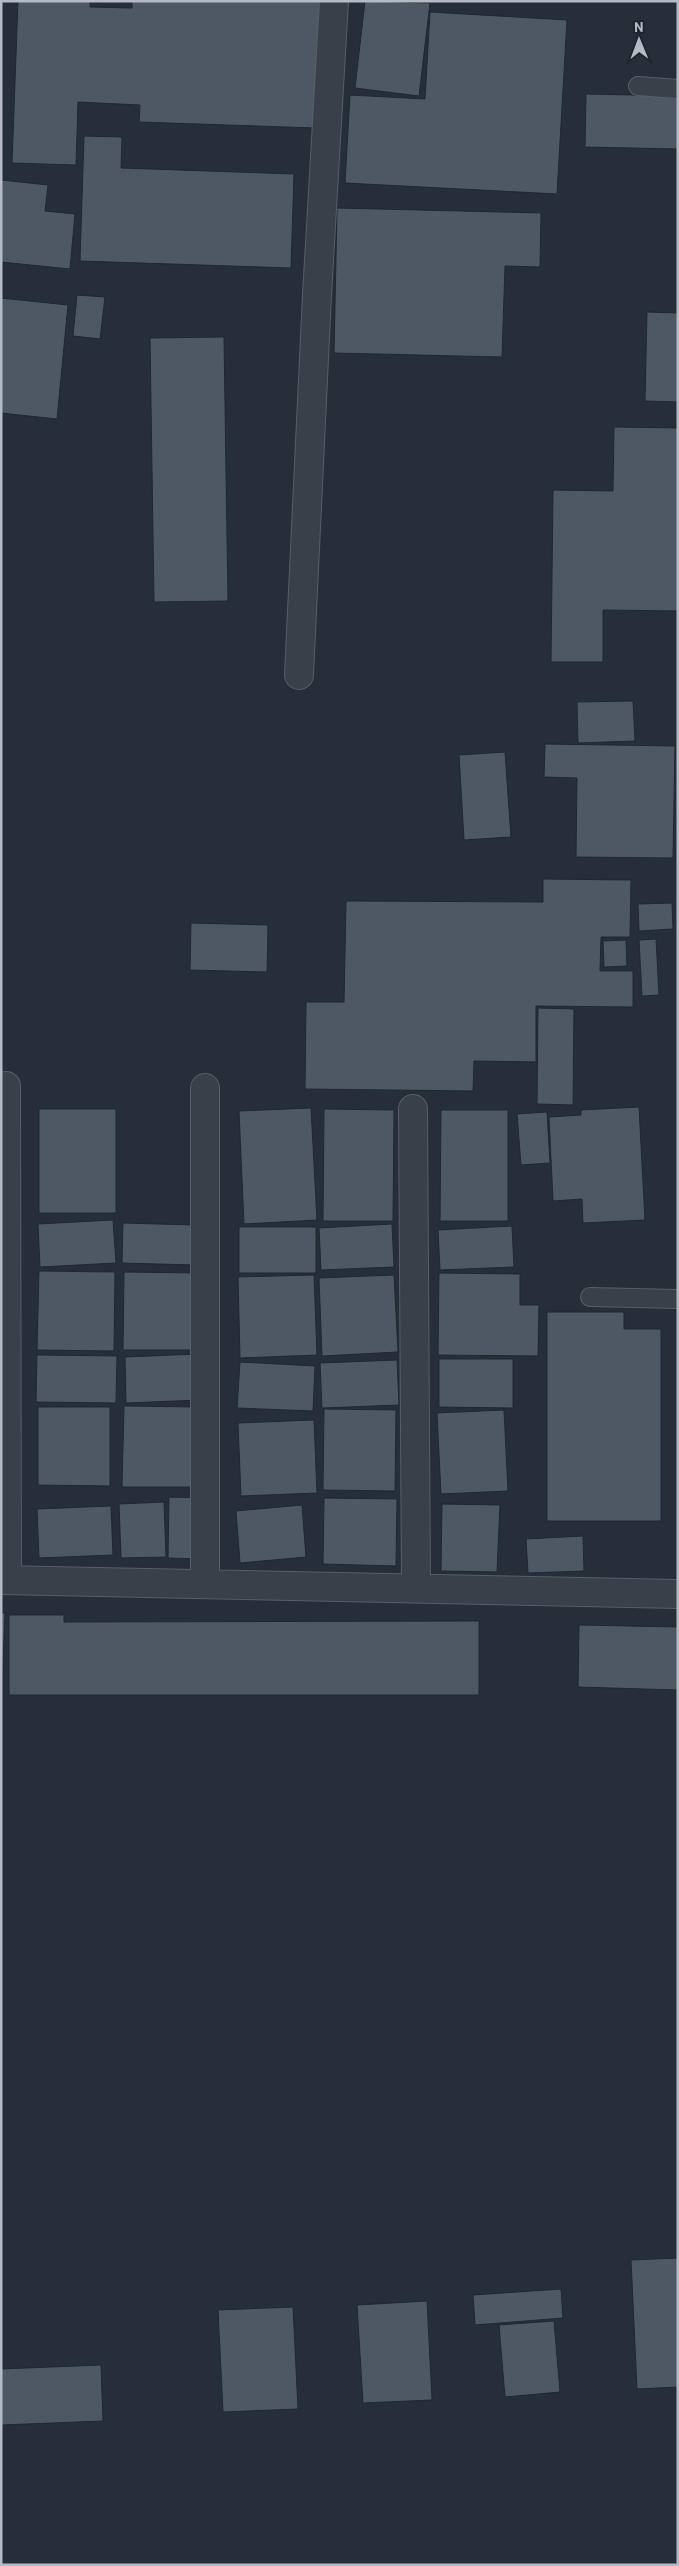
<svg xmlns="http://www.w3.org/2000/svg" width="679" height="2566" font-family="Barlow,sans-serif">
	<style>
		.building { fill: #4e5865; stroke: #202730 }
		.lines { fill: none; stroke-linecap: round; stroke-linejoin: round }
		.service-casing { stroke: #575e67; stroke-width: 20 }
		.minor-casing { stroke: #575e67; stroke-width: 30 }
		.service { stroke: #39404a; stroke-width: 18 }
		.minor { stroke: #39404a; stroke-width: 28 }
	</style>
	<rect width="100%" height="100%" fill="#252e39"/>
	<path class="building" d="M18,1H90V7L132,8V1H321L316,128L139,122L140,105L78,102L76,165L12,163Z
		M365,1L430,3L419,96L355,88Z
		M430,12L567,20L557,194L345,183L350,95L425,99Z
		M586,94L678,96V149L585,147Z
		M84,136L122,137L121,168L294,174L291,268L80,261Z
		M1,180L48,185L45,211L75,214L70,269L1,262Z
		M337,208L541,213L540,267L505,266L502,357L334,353Z
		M77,295L105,297L100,339L73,336Z
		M1,298L68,305L57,419L1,413Z
		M647,312L678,313V402L645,401Z
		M224,337L228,601L154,602L150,338Z
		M614,427L678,428V611L603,610V662H551L553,490L613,491Z
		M633,701L635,741L578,743L577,702Z
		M545,744L675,746L673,858L576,857L577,778L544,777Z
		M505,752L511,837L464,840L459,755Z
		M543,879L631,880L630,937H601L600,971H633V1007L536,1006V1062L474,1061L473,1091L305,1089L306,1002H344L346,901L543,902Z
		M672,903L673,929L639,931L638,904Z
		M191,923L268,925L267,972L190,970Z
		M656,939L659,995L642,996L639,940Z
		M626,940L627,966L604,967L603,941Z
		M538,1008L574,1009L573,1105L537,1104Z
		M639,1107L645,1220L583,1223L582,1199L553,1201L549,1117L581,1115V1110Z
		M311,1108L317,1220L244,1224L239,1111Z
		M39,1109H116V1213H39Z
		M324,1109L394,1110L393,1221H323Z
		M441,1110H508V1221H440Z
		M547,1112L550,1163L521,1165L517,1114Z
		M113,1220L116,1263L40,1267L38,1224Z
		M123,1223L195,1225V1265L122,1263Z
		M392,1224L394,1267L321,1270L319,1228Z
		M512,1226L514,1267L440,1270L438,1230Z
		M239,1227H316V1273H239Z
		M39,1271L115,1272L114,1351L37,1350Z
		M124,1272L196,1273V1350H123Z
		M439,1273L520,1274V1305H539L538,1356L438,1355Z
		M314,1275L317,1355L240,1358L238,1277Z
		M394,1275L398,1352L322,1356L319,1278Z
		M547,1312H624V1329H661V1521H547Z
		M198,1354L200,1400L126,1403L125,1357Z
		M37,1355L117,1356L116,1403L36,1402Z
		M439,1359H513V1408L439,1407Z
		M397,1360L399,1405L322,1408L320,1363Z
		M240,1362L315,1366L313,1411L237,1408Z
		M124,1406L195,1407L193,1487H122Z
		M38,1407H110V1486L38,1485Z
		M324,1409L396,1410L395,1491L323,1490Z
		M504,1410L508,1491L441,1494L437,1413Z
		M314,1420L317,1493L241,1496L238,1423Z
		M169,1497L203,1498L201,1559L168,1558Z
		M324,1498L397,1499L396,1566L323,1564Z
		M164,1502L166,1557L121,1558L119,1504Z
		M442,1504L500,1505L497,1572L441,1571Z
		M302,1505L306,1557L240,1563L236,1511Z
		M111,1506L113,1555L39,1558L37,1509Z
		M583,1536L584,1571L528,1573L526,1539Z
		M1,1613H5L2,1690H1Z
		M9,1615H64V1622L479,1621V1695H9Z
		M579,1625L678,1627V1690L578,1687Z
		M678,2258V2387L637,2389L631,2260Z
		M561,2289L563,2318L475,2325L473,2295Z
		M427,2301L432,2400L363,2403L357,2305Z
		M293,2307L298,2409L223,2412L218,2310Z
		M554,2321L560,2392L505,2397L499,2325Z
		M101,2365L103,2421L1,2425V2369Z"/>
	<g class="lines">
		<g class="service-casing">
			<path id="service" d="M638,86L678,89
				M590,1297L678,1299"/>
		</g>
		<g class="minor-casing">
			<path id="minor" d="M299,675L317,295L334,1
				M6,1086L7,1580
				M205,1088V1584
				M413,1109L416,1588
				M1,1580L678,1594"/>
		</g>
		<use href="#service" class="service"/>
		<use href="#minor" class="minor"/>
	</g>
	<rect width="679" height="2566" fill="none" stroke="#b4bbc5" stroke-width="5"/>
	<g transform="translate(639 40) rotate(359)" stroke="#1e252e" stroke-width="4" paint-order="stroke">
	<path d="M0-4L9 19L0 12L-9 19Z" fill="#b4bbc5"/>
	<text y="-8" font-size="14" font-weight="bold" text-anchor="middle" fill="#b4bbc5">N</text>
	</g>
</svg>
